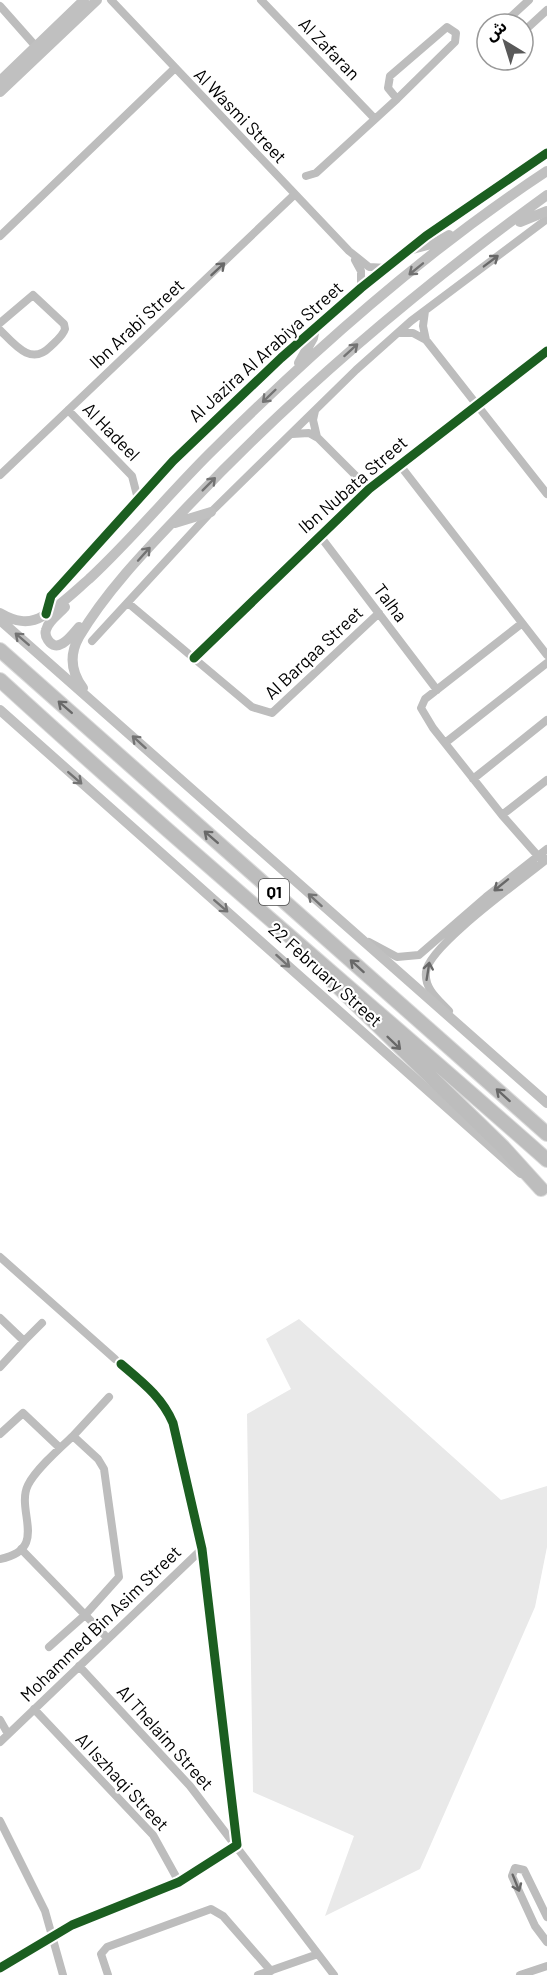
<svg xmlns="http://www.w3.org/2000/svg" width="547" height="1975" font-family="Barlow,'Noto Sans Arabic',sans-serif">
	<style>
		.green { fill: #e9e9e9 }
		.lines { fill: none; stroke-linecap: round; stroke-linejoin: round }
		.highway-casing { stroke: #dbdbdb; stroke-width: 16 }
		.street { stroke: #bdbdbd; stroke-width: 8 }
		.secondary { stroke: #c0c0c0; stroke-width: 10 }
		.highway { stroke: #bdbdbd; stroke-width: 14 }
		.cycleway-casing { stroke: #fff; stroke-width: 13 }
		.cycleway { stroke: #1b5e20; stroke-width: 9 }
		.oneway { stroke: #686868 }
		.oneway2 { stroke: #737373 }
		.labels { text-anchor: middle; stroke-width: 4.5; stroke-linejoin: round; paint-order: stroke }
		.shield { fill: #fff; stroke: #4c4c4c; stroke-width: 1.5 }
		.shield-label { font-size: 16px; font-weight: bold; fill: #000 }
		.street-label { font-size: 18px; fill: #000; stroke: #fff }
	</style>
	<rect width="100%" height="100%" fill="#fff"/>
	<path class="green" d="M299,1319L501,1500L547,1486V1547L535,1607L420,1869L325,1916L354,1836L253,1792L247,1414L291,1389L266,1339Z"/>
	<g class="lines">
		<g class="highway-casing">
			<path id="highway" d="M0,650L547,1134
				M0,680C179,844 365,999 547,1160
				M327,976L503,1147L541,1189"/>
		</g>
		<path class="street" d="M111,0L349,251L369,267L387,268
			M261,0L375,119
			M0,6L39,50
			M503,24L529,0
			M447,27L456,33L455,42L397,99L388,88L390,76Z
			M523,32L547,10
			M306,176L316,173L397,99
			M0,236L174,69
			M355,260L361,271V288
			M425,311L423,326L426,340
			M0,323L33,295L64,324L65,329C63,336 56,341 50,347C31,366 15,345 0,330
			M398,333H413L426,340L547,494
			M68,410L132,476L138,499
			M315,411L313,420L317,437
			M292,434L309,433L318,438L369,489
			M399,464L547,655
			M0,475L294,195
			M320,536L437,690
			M128,603L252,707L272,713L379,613
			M46,614L51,596L173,461L281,358L361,288L426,236L547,153
			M521,624L425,699L421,708L433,728L502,815L538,856
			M92,641L211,512L356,370L411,321L547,219
			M194,658L369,489L547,351
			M445,743L547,663
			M473,779L547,720
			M502,815L547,780
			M369,942L397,957L419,955L486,897L547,849
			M449,1011C439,1000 424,989 426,972C428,946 524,878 547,859
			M0,1257L115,1359
			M0,1318L24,1341L0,1367
			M24,1341L42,1323
			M0,1434L23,1413L60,1448
			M73,1436L109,1397
			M21,1549L91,1621
			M0,1559C50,1549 15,1511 28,1485C36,1469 60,1448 73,1436L98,1459L104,1469L119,1577L85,1615L49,1647
			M99,1629L108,1639
			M79,1666L190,1786L334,1975
			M34,1709L153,1835L179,1882
			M0,1720L8,1734
			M0,1742L202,1549
			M0,1821L45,1911L63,1975
			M547,1917L524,1870L515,1868L512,1876L535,1926L547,1942
			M0,1968L72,1925L179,1882L237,1845L202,1549L173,1423C162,1397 142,1382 121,1364
			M108,1975L101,1954L107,1947L211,1909L223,1916L271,1971
			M258,1975L318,1954
			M520,1975L547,1966"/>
		<path class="secondary" d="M0,81L84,0
			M0,92L97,0
			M520,222L547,211
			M409,250L435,243L449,235
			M299,363L313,338L315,328
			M175,523L211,512
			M65,607C59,614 48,621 46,630C45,633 46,637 48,640C58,655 72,635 79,627
			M0,613C14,621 28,625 43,616C60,606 74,592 89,579C131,540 168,495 209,454C313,351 424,252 547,171
			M0,620L547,1103
			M83,688C71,672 69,655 79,637C108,588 150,546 189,505C298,390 419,288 547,195
			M0,710L521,1173"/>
		<use href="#highway" class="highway"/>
		<g class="cycleway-casing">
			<path id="cycleway" d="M46,614L51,596L173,461L281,358L361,288L426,236L547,153
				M194,658L369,489L547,351
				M0,1968L72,1925L179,1882L237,1845L202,1549L173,1423C162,1397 142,1382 121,1364"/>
		</g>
		<use href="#cycleway" class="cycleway"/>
	</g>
	<defs><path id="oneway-shaft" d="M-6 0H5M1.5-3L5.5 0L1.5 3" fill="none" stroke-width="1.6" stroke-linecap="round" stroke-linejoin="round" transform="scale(1.5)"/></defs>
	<g class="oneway">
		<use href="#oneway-shaft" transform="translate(491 261) rotate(-37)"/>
		<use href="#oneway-shaft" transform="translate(218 269) rotate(-43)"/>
		<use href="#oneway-shaft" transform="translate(65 707) rotate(-139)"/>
		<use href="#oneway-shaft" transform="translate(211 837) rotate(-139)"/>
		<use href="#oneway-shaft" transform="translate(501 885) rotate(141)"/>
		<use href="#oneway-shaft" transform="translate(357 966) rotate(-138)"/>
		<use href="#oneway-shaft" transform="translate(428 971) rotate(-81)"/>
		<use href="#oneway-shaft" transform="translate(394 1043) rotate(44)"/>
		<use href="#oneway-shaft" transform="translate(503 1095) rotate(-138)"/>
		<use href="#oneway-shaft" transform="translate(516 1883) rotate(68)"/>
	</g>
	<g class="oneway2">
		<use href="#oneway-shaft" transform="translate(416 269) rotate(141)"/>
		<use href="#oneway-shaft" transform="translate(351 350) rotate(-42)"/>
		<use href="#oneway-shaft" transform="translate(269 396) rotate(136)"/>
		<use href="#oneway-shaft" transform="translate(209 484) rotate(-45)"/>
		<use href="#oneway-shaft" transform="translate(144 554) rotate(-48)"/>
		<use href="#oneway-shaft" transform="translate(22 639) rotate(-139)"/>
		<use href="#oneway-shaft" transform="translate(139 742) rotate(-138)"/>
		<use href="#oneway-shaft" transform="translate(75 778) rotate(41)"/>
		<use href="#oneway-shaft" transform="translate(315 900) rotate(-138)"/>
		<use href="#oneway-shaft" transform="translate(221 906) rotate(41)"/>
		<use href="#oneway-shaft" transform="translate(283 961) rotate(42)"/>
	</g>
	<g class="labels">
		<rect class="shield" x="259" y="879" width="30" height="26" rx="4.5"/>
		<g class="shield-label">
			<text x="274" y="898">Q1</text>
		</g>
		<g class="street-label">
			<text transform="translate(329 49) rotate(46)" y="6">Al Zafaran</text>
			<text transform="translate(240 116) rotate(46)" y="6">Al Wasmi Street</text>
			<text transform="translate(137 324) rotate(-43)" y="6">Ibn Arabi Street</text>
			<text transform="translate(266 352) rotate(-42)" y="6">Al Jazira Al Arabiya Street</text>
			<text transform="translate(111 432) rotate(46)" y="6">Al Hadeel</text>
			<text transform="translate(353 485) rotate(-41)" y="6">Ibn Nubata Street</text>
			<text transform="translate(390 603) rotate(53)" y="6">Talha</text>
			<text transform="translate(314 653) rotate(-43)" y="6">Al Barqaa Street</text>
			<text transform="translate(325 975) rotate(42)" y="6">22 February Street</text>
			<text transform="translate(101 1624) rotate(-44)" y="6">Mohammed Bin Asim Street</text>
			<text transform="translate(165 1738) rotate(48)" y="6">Al Thelaim Street</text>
			<text transform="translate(122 1782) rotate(47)" y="6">Al Iszhaqi Street</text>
		</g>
	</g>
	<g transform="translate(505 42) rotate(322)"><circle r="28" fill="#ffffff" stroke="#999999" stroke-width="1.5"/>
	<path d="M0-4.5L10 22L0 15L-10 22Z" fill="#595959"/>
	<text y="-9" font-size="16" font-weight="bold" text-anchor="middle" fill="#000000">ش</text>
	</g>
</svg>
